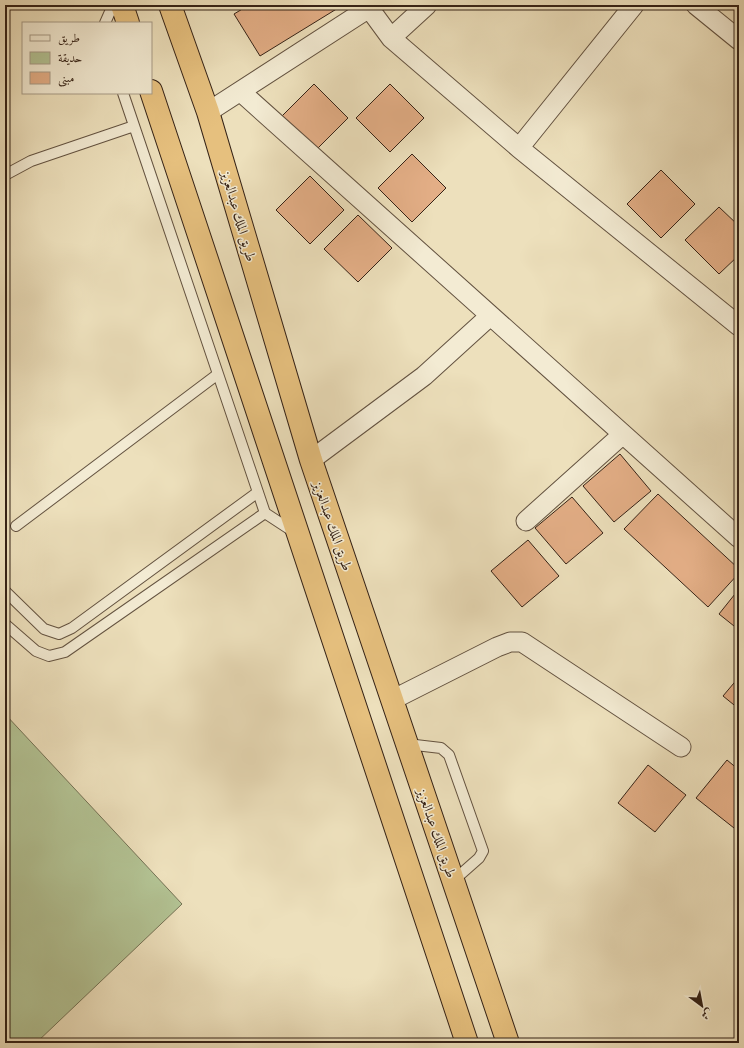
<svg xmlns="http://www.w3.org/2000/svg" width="744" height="1048" font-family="'Libre Bodoni',Amiri,serif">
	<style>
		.green { fill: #b3c394; stroke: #747255 }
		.building { fill: #e3ae86; stroke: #352216 }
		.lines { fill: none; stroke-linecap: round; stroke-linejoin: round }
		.service-casing { stroke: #635240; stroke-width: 12 }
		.minor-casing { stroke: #635240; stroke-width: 21 }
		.trunk-casing { stroke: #352216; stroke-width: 24 }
		.service { stroke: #f3ebd3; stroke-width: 10 }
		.minor { stroke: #f3ebd3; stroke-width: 19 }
		.trunk { stroke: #e6c07e; stroke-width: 22 }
		.labels { text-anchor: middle; stroke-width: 3; stroke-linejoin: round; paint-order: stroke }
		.street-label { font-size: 14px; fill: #352216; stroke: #f3ebd3 }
	</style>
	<rect width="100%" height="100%" fill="#ede0bc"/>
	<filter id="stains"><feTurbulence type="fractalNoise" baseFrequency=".005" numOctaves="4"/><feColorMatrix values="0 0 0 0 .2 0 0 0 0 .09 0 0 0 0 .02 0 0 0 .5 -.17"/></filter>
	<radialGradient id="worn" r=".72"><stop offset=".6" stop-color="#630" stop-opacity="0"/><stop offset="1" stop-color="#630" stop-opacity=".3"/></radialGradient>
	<path class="green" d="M5,714L182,904L36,1043H5Z"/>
	<path class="building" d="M249,5H343L260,56L234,14Z
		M739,13V23L734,18Z
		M314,84L348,118L314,152L280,118Z
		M390,84L424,118L390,152L356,118Z
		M412,154L446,188L412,222L378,188Z
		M661,170L695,204L661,238L627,204Z
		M310,176L344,210L310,244L276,210Z
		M719,207L739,226V255L719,274L685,240Z
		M358,215L392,248L358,282L324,249Z
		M620,454L651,491L614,522L583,486Z
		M658,494L739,569V573L708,607L624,529Z
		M572,497L603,533L566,564L535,528Z
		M528,540L559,576L522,607L491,571Z
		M739,589V630L719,614Z
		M739,677V709L723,696Z
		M727,760L739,770V821L734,828L696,798Z
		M648,765L686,795L655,832L618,803Z"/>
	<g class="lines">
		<g class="service-casing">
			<path id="service" d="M105,23L113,5
				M123,93L265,513L294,532
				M5,175L31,161L134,126
				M16,526L218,374
				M5,591L44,629L59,634L72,628L258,492
				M5,624L36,651L49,656L65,652L265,513
				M407,744L441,748L449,755L483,851L479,858L453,881"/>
		</g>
		<g class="minor-casing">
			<path id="minor" d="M696,5L739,40
				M391,38L427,5
				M241,92L739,538
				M208,112L369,8L391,38L519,148L739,326
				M519,148L634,5
				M311,460L424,376L490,316
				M526,521L623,434
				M392,700L497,647L510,642H522L681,747"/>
		</g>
		<g class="trunk-casing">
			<path id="trunk" d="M122,5L128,23
				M170,5L208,112L311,460L508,1043
				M151,91L467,1043"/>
		</g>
		<use href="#service" class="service"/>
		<use href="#minor" class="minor"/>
		<use href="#trunk" class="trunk"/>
	</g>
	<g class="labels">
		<g class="street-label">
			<text transform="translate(239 216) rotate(74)" y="5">طريق الملك عبدالعزيز</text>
			<text transform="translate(333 526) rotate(71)" y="5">طريق الملك عبدالعزيز</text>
			<text transform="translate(437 833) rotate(71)" y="5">طريق الملك عبدالعزيز</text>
		</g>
	</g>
	<rect width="744" height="1048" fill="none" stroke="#ede0bc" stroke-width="20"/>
	<rect x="6" y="6" width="732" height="1036" fill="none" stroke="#352216" stroke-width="2"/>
	<rect x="10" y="10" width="724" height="1028" fill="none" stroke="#352216"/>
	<rect x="22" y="22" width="130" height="72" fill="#f3ebd3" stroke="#a79b87"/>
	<rect x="30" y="35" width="20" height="6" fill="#f3ebd3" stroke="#a79b87"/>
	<text x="58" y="42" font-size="12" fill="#352216">طريق</text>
	<rect x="30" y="52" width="20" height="12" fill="#b3c394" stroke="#a79b87"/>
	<text x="58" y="62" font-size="12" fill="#352216">حديقة</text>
	<rect x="30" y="72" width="20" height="12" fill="#e3ae86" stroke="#a79b87"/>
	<text x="58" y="82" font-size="12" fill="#352216">مبنى</text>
	<g transform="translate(702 1006) rotate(148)" stroke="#f3ebd3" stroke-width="3" paint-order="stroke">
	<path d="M0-3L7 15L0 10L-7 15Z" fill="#352216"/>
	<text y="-6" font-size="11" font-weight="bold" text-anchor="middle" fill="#352216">ش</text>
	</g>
	<rect width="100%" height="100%" filter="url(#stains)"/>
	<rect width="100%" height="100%" fill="url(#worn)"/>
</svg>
